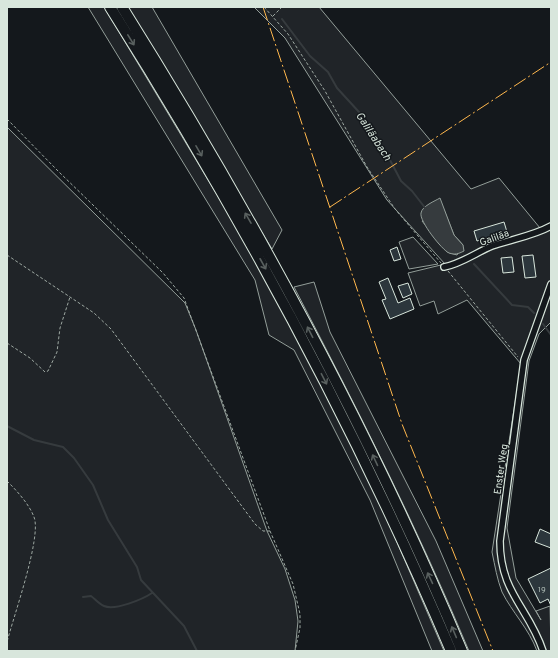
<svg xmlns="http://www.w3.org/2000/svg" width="558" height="658" font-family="Overpass,sans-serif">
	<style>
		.green { fill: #202428; stroke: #939e99; fill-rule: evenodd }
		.water { fill: #363b3e; stroke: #939e99 }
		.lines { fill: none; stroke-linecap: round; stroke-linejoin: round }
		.stream { stroke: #363b3e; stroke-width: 2 }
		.building { fill: #2c363c; stroke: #d8e6dc }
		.minor-casing { stroke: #d8e6dc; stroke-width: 8 }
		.motorway-casing { stroke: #d8e6dc; stroke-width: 12 }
		.path { stroke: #9da8a2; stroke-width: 1; stroke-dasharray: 3 2; stroke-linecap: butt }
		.minor { stroke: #14181c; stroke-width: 5.5 }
		.motorway { stroke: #14181c; stroke-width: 10 }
		.power { stroke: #ffb74d; stroke-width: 1; stroke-dasharray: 14 3 2 3; stroke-linecap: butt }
		.oneway { stroke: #59605f }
		.labels { text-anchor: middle; stroke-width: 3; stroke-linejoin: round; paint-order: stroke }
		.number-label { font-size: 8px; fill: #adbab4 }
		.street-label { font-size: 10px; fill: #d8e6dc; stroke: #14181c }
		.water-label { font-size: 11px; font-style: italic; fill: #d8e6dc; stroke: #14181c }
	</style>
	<rect width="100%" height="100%" fill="#14181c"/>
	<path class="green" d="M88,7H104L246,243L297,336L377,496L444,651H432L370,500L294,350L269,335L255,280Z
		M126,7H152L282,230L272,249Z
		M254,7H319L471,189L499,178L540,228L551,223V322L539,334L529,361L507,528L516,578L541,620L536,611L550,606L551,651H537C529,629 512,612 502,592C497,579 495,566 492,552L521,364L467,300L438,314L434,301L420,306L408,273L445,264L387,200L285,38ZM444,210L454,235L463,245L457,255L447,252L422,221Z
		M7,127L185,303L196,330L267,531L285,569L295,600L298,621L295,651H7Z
		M413,237L438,264L409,269L399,242Z
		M314,282L330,332L436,541L483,651H469C417,527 356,406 294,287Z"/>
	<path class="water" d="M440,198L454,235L463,245L464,251C458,254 455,255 449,253C442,250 419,221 421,213C422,206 435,201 440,198Z"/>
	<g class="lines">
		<path class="stream" d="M282,19L310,56L328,72L337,88L359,112L372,131L376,142L390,160L401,181L412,191L426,209
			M474,264L512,305L528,307L534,313
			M543,324L551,335
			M7,426L34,440L63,447L74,458L93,485L108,520L137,567L141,580L184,626L197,651
			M83,597L91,596C95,599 99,604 104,606C115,611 143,599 152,593"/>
	</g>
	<path class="building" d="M504,222L507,232L477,241L474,231Z
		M397,247L401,259L394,261L390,250Z
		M533,255L536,277L525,278L522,256Z
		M512,257L514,272L503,273L501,258Z
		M388,278L398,303L410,298L414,309L390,319L382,300L386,299L379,282Z
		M408,283L412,294L403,298L398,286Z
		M540,529L551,534V548L535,542Z
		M551,568V606L548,599L540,603L528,579Z"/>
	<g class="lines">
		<g class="minor-casing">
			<path id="minor" d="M444,267C461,264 477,252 492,246C512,239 533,236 551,226
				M543,651C529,608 500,593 500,541L524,360L551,284"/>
		</g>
		<g class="motorway-casing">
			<path id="motorway" d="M110,7C240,213 356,427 451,651
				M122,7C251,213 368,427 462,651"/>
		</g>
		<path class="path" d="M264,7L288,34L325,91L367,167L395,209L441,263
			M273,16L282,7
			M7,119L59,172L163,273L184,298L270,531L293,584L300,614V628L295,651
			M7,255L94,313L111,329L255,524L263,531H270
			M448,271L518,357
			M7,343L30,358L45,372L48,371L57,352L60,328L70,297
			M7,481C17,491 29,504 34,517C42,537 13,618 7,642"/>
		<use href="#minor" class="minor"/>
		<use href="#motorway" class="motorway"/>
		<path class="power" d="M263,7L402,424L493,651
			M330,207L551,62"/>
	</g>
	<defs><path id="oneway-shaft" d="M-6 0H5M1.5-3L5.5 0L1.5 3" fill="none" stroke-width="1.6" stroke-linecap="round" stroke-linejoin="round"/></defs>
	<g class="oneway">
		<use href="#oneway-shaft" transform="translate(131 40) rotate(58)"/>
		<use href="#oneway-shaft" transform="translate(199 151) rotate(60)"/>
		<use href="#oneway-shaft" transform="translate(248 218) rotate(-120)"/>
		<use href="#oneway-shaft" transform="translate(263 264) rotate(61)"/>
		<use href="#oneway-shaft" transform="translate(310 332) rotate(-117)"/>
		<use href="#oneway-shaft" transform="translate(324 379) rotate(63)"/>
		<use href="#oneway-shaft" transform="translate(375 460) rotate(-115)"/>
		<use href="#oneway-shaft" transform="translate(430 578) rotate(-115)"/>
		<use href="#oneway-shaft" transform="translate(454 632) rotate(-113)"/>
	</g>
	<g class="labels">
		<g class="number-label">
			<text x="542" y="592">19</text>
		</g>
		<g class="street-label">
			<text transform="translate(494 237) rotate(-20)" y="4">Galiläa</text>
			<text transform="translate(500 469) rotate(-82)" y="4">Enster Weg</text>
		</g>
		<g class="water-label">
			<text transform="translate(374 136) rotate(57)" y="4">Galiläabach</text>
		</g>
	</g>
	<rect width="558" height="658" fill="none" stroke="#d8e6dc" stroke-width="16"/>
</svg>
